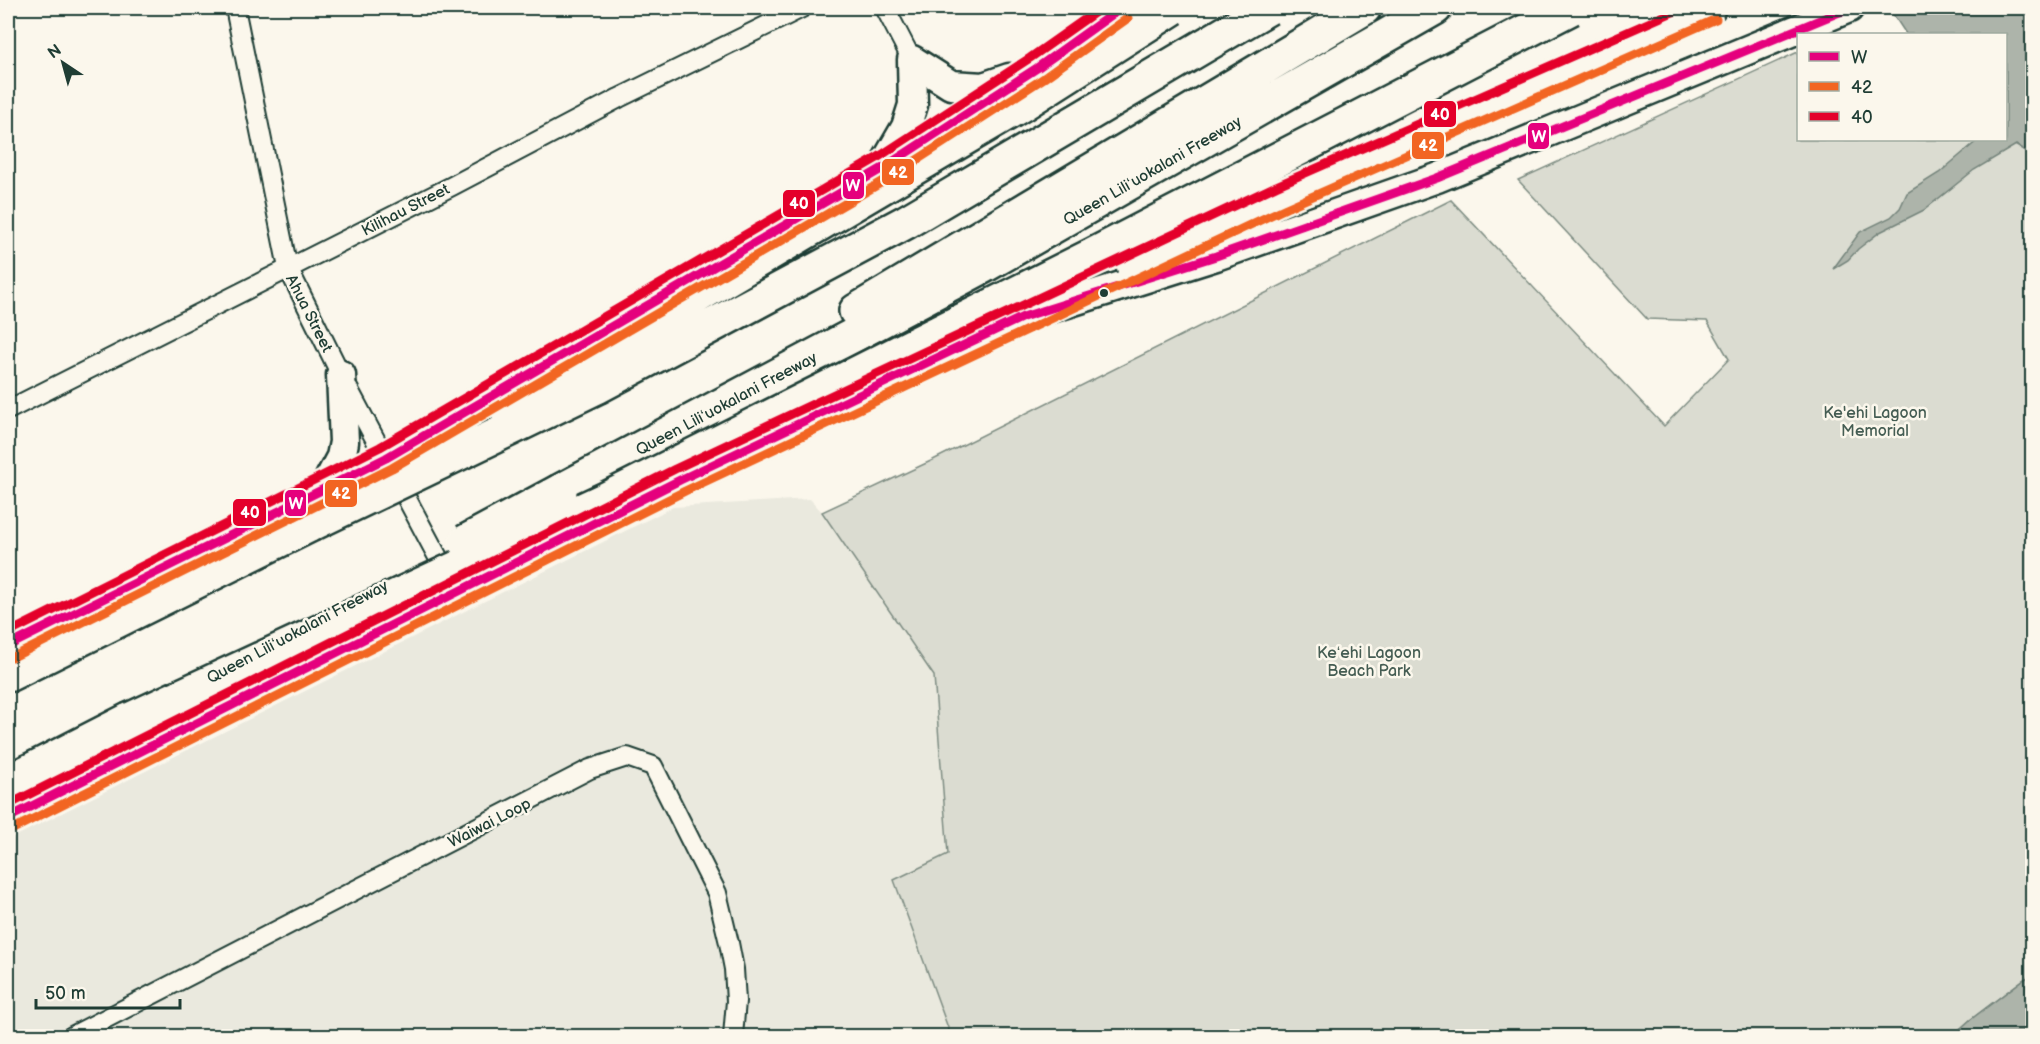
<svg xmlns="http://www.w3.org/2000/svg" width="2040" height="1044" font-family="'Balsamiq Sans',sans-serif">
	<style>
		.built { fill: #eae9de }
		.green { fill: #dbdcd1; stroke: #7d8c82; stroke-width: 1.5 }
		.water { fill: #adb4aa; stroke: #74847b; stroke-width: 1.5 }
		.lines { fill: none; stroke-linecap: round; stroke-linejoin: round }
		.street-casing { stroke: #1f3d34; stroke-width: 22 }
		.primary-casing { stroke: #1f3d34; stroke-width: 33 }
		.highway-casing { stroke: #1f3d34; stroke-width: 38 }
		.street { stroke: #fbf7ec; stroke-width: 18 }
		.primary { stroke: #fbf7ec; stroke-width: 28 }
		.highway { stroke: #fbf7ec; stroke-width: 33 }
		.highway-bridge-casing { stroke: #1f3d34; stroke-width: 38; stroke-linecap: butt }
		.highway-bridge { stroke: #fbf7ec; stroke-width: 33 }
		.bus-1-casing { stroke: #fbf7ec; stroke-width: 14 }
		.bus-2-casing { stroke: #fbf7ec; stroke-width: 14 }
		.bus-3-casing { stroke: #fbf7ec; stroke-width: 14 }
		.bus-1 { stroke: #e5007d; stroke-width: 9 }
		.bus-2 { stroke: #f26522; stroke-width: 9 }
		.bus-3 { stroke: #e4002b; stroke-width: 9 }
		.bus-dot { fill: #1f3d34; stroke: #fbf7ec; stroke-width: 2 }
		.labels { text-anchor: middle; stroke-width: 5; stroke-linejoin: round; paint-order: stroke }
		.street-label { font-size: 16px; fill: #1f3d34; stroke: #fbf7ec }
		.park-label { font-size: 16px; fill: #455d53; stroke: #fbf7ec }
		.line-badge { stroke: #fbf7ec; stroke-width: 2 }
		.badge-label { font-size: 16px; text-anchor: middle; font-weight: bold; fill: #fff }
	</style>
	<rect width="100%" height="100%" fill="#fbf7ec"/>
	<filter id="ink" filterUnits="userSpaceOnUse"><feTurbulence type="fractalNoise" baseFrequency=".0167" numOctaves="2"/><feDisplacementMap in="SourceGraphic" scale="12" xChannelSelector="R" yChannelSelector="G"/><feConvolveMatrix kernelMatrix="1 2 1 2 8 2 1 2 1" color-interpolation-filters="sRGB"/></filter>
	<g filter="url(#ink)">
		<path class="built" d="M810,499L822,512L934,676L948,855L894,880L951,1036H8V840L673,507Z"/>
		<path class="green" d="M1798,52V140H2006L2032,155V975L2023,980L1970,1020L1952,1036H951L894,880L948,854L934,676L822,512L933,460L1451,200L1664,426L1729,359L1707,321L1647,319L1518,180Z"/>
		<path class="water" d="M1889,8H2032V155L2016,145L1974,170L1924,210L1880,232L1858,249L1848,260L1833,269L1860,232L1891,217L1900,208L1907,193L1939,173L1978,140H2006V34H1906Z
			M2032,975V1036H1952L1970,1020L2023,980Z"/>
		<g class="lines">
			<g class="street-casing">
				<path id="street" d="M235,8L288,268L341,375L449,578
					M885,8L912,60
					M8,410L452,186L619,98L802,8
					M72,1036L590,769L627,757L653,766L717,893L729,943L734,969L736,1001L733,1036"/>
			</g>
			<g class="primary-casing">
				<path id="primary" d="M912,60L951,85L983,87L1009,78
					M884,165L906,127L913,105L912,60
					M854,185L1037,68L1121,8
					M1131,267L1281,197L1711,8
					M324,489L341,457L344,442L341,375
					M8,646L386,458L670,293
					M8,818L680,480L1023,317L1216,256L1437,178L1849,8"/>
			</g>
			<g class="highway-casing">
				<path id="highway" d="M856,311L1364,8
					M560,491L982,267L1435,8
					M8,675L310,525
					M8,782L129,720"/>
			</g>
			<use href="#street" class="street"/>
			<use href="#primary" class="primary"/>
			<use href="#highway" class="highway"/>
			<g class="highway-bridge-casing">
				<path id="highway-bridge" d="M506,409L1021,105L1173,8
					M310,525L597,387L906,222L1268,8
					M465,542L560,491
					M129,720L606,499L1091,256L1571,8"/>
			</g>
			<use href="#highway-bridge" class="highway-bridge"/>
			<g class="bus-1-casing">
				<path id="bus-1" d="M8,646L386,458L883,168L1037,68L1121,8
					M8,818L680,480L1023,317L1216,256L1437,178L1849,8"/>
			</g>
			<g class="bus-2-casing">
				<path id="bus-2" d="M13,657L392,468L889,178L1044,78L1128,18
					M13,829L685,491L1286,208L1716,19"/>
			</g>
			<g class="bus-3-casing">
				<path id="bus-3" d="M8,633L380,447L877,158L1030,58L1101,8
					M8,805L675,469L1276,186L1682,8"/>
			</g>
			<use href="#bus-1" class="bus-1"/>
			<use href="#bus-2" class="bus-2"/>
			<use href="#bus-3" class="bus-3"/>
		</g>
	</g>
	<circle class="bus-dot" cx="1104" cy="293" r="5"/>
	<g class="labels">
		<g class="street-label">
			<text transform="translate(1152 170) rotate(-30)" y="6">Queen Liliʻuokalani Freeway</text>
			<text transform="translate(405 209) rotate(-27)" y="6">Kilihau Street</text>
			<text transform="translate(310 313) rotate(63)" y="6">Ahua Street</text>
			<text transform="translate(726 403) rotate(-28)" y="6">Queen Liliʻuokalani Freeway</text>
			<text transform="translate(297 631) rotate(-28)" y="6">Queen Liliʻuokalani Freeway</text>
			<text transform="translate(489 822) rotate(-27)" y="6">Waiwai Loop</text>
		</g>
		<g class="park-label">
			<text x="1875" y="418">Ke'ehi Lagoon<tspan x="1875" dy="18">Memorial</tspan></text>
			<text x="1369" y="658">Keʻehi Lagoon<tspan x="1369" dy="18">Beach Park</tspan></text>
		</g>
	</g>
	<g class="line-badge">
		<rect x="1423" y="100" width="34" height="28" rx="6" fill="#e4002b"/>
		<rect x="1527" y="122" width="23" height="28" rx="6" fill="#e5007d"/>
		<rect x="1411" y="131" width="34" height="29" rx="6" fill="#f26522"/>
		<rect x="881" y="158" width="34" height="28" rx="6" fill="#f26522"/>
		<rect x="842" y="171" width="23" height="29" rx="6" fill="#e5007d"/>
		<rect x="782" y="189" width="34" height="29" rx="6" fill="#e4002b"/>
		<rect x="324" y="479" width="34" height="29" rx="6" fill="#f26522"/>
		<rect x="284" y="489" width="23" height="28" rx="6" fill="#e5007d"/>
		<rect x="232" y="498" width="35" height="29" rx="6" fill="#e4002b"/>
	</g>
	<g class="badge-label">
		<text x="1440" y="120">40</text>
		<text x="1539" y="142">W</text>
		<text x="1428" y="151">42</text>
		<text x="898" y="178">42</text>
		<text x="853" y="191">W</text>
		<text x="799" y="209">40</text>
		<text x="341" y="499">42</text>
		<text x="296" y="509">W</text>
		<text x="250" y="518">40</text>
	</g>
	<rect width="2040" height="1044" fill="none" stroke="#fbf7ec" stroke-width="30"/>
	<rect x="15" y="15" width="2010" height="1014" fill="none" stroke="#1f3d34" stroke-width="2" filter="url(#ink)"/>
	<rect x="1797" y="33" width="210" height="108" fill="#fbf7ec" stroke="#a3ada2" stroke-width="1.5"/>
	<rect x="1809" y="52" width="30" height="9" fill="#e5007d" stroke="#a3ada2" stroke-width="1.5"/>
	<text x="1851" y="63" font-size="18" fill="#1f3d34">W</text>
	<rect x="1809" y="82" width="30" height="9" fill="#f26522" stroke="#a3ada2" stroke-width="1.5"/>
	<text x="1851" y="93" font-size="18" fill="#1f3d34">42</text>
	<rect x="1809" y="112" width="30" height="9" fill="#e4002b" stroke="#a3ada2" stroke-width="1.5"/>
	<text x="1851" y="123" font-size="18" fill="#1f3d34">40</text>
	<g transform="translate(63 63) rotate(324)" stroke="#fbf7ec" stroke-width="4.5" paint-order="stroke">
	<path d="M0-4.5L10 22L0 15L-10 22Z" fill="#1f3d34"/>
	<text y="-9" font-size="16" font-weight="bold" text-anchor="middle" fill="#1f3d34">N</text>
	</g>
	<path d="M36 999v9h144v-9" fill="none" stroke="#1f3d34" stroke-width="3"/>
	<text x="45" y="999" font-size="18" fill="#1f3d34" stroke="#fbf7ec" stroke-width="4.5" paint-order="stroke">50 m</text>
</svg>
